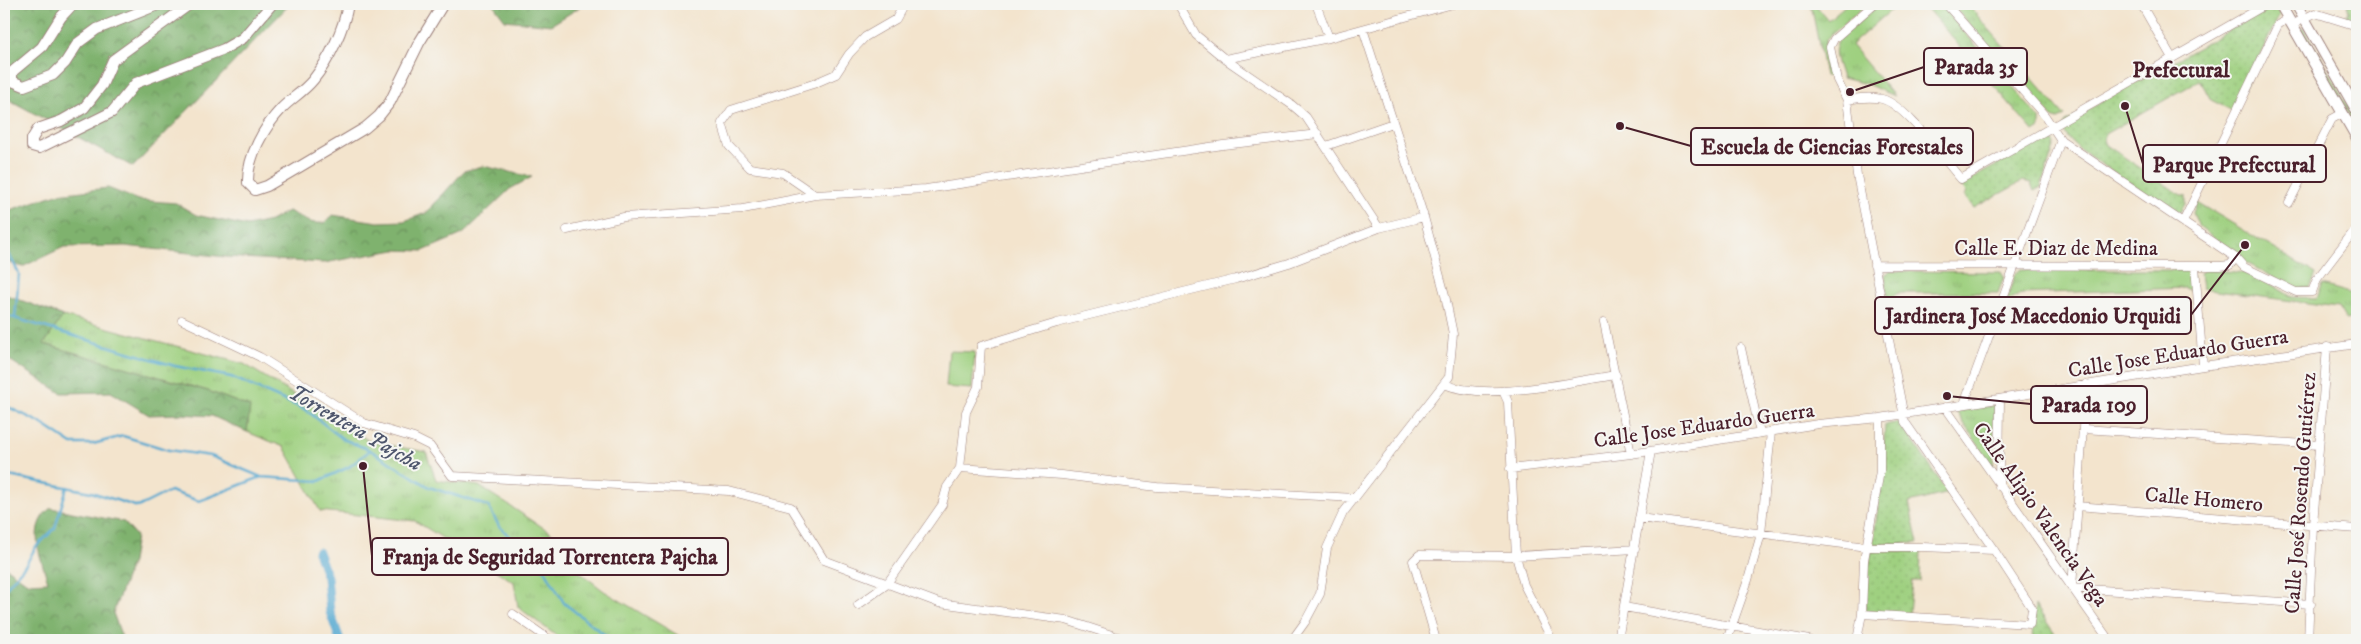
<svg xmlns="http://www.w3.org/2000/svg" width="2361" height="644" font-family="'IM FELL DW Pica',serif">
	<style>
		.grass { fill: url(#grass-tufts); stroke: #747856 }
		.forest { fill: url(#forest-crowns); stroke: #64684c }
		.park { fill: url(#park-dots); stroke: #747856 }
		.garden { fill: #9fd080; stroke: #747856 }
		.lines { fill: none; stroke-linecap: round; stroke-linejoin: round }
		.stream { stroke: #54a8d0; stroke-width: 2.5 }
		.canal { stroke: #54a8d0; stroke-width: 9 }
		.minor-casing { stroke: #9e827c; stroke-width: 9 }
		.tertiary-casing { stroke: #9e827c; stroke-width: 12 }
		.minor { stroke: #fff; stroke-width: 8 }
		.tertiary { stroke: #fff; stroke-width: 10 }
		.labels { text-anchor: middle; stroke-width: 4; stroke-linejoin: round; paint-order: stroke }
		.street-label { font-size: 21px; fill: #4a1f2b; stroke: #f6f6f2 }
		.neighbourhood-label { font-size: 22px; font-weight: bold; fill: #4a1f2b; stroke: #f6f6f2 }
		.water-label { font-size: 22px; font-style: italic; fill: #4e566d; stroke: #f6f6f2 }
		.leader { fill: none; stroke: #4a1f2b; stroke-width: 2 }
		.callout-dot { fill: #4a1f2b; stroke: #f6f6f2; stroke-width: 2 }
		.callout { fill: #f6f6f2; stroke: #4a1f2b; stroke-width: 2 }
		.callout-label { font-size: 22px; text-anchor: middle; font-weight: bold; fill: #4a1f2b }
	</style>
	<defs>
		<pattern id="grass-tufts" width="24" height="20" patternUnits="userSpaceOnUse" patternTransform="scale(1.25)"><rect width="24" height="20" fill="#9fd080"/><path d="M3 7l-1-3M5 7V3M7 7l1-3M15 17l-1-3M17 17v-4M19 17l1-3" fill="none" stroke="#8ab26f"/></pattern>
		<pattern id="forest-crowns" width="20" height="18" patternUnits="userSpaceOnUse" patternTransform="scale(1.25)"><rect width="20" height="18" fill="#7fb26e"/><path d="M2 6a3 3 0 1 1 6 0M12 15a3 3 0 1 1 6 0" fill="none" stroke="#6a905b"/></pattern>
		<pattern id="park-dots" width="8" height="8" patternUnits="userSpaceOnUse" patternTransform="scale(1.25)"><rect width="8" height="8" fill="#9fd080"/><path d="M2 2h.1M6 6h.1" fill="none" stroke="#8ab26f" stroke-width="1.8" stroke-linecap="round"/></pattern>
	</defs>
	<rect width="100%" height="100%" fill="#f6f6f2"/>
	<filter id="ink" filterUnits="userSpaceOnUse"><feTurbulence type="fractalNoise" baseFrequency=".02" numOctaves="2"/><feDisplacementMap in="SourceGraphic" scale="10" xChannelSelector="R" yChannelSelector="G"/><feConvolveMatrix kernelMatrix="1 2 1 2 8 2 1 2 1" color-interpolation-filters="sRGB"/></filter>
	<filter id="wash" filterUnits="userSpaceOnUse"><feTurbulence type="fractalNoise" baseFrequency=".0096" numOctaves="4" result="noise"/><feDisplacementMap in="SourceGraphic" scale="20" xChannelSelector="R" yChannelSelector="G"/><feGaussianBlur stdDeviation="1.12" result="paint"/><feColorMatrix in="noise" values="0 0 0 0 0 0 0 0 0 0 0 0 0 0 0 0 0 1.4 0 .05"/><feComposite in="paint" operator="in"/></filter>
	<g filter="url(#wash)">
		<rect width="100%" height="100%" fill="#f3e4cd"/>
		<path class="grass" d="M1811,4H1815L1828,20L1847,4H1867L1826,39L1825,46L1831,76H1825Z
			M1880,4H1898L1851,45L1894,96L1867,84L1842,78C1838,64 1831,52 1839,39Z
			M1923,4H1940L2040,119V128L2034,132Z
			M1951,4H1967L2065,116L2058,119L2052,117Z
			M2303,27L2357,122V129L2300,29Z
			M2197,202L2316,274L2310,287L2295,289L2245,262L2199,227L2193,213Z
			M2206,269L2244,273L2269,283L2292,297L2316,298L2322,285L2357,295V317L2346,320L2338,307L2202,289L2200,273Z
			M2021,270H2187L2192,275L2193,291L2185,288L2021,294L2007,301L2015,274Z
			M1890,271L2001,272L2004,277L1998,293H1898L1893,296L1889,304L1885,275Z
			M63,316L244,364L371,442L426,452L436,480L479,486L564,541L573,567L604,591L686,640H562L518,607L514,582L415,521L320,511L284,447L247,432L249,407L208,391L44,344Z
			M1995,405L1993,468L1956,411Z"/>
		<path class="forest" d="M4,4H290L133,167L4,97Z
			M493,4H585L551,25L505,20Z
			M483,166L532,177L510,189L463,234L423,251L395,250L324,263L226,257L125,246L64,247L22,267L4,261V212L57,194L108,188L138,200L176,203L196,215L247,226L270,221L288,211C305,218 304,224 325,223L332,215L378,222L404,221L426,213L464,171Z
			M4,294L63,316L44,344L208,391L250,407L247,432L212,416L180,414L149,415L111,392L61,393L11,361L4,359Z
			M51,508L124,522L136,536L132,562L113,613L123,640H4V566L27,583L48,582C41,558 26,526 51,508Z"/>
		<path class="park" d="M2347,4H2357V21L2345,17L2349,12Z
			M2274,5L2280,14L2233,111L2211,100L2200,80L2105,134L2104,140L2106,145L2181,195H2186V204L2181,212L2175,213L2082,151C2074,144 2065,138 2063,127L2066,122Z
			M2049,137L2055,144L2041,187L2034,191L2031,183L2023,181L1974,208L1964,196L1967,192L1960,185Z
			M1900,422L1948,493L1909,503L1918,543L1873,544L1882,477L1885,425Z
			M1871,551H1921L1920,581H1912L1909,614L1865,611Z
			M2035,605L2059,640H2033Z"/>
		<path class="garden" d="M949,351L975,352L972,389L946,387Z"/>
		<g class="lines">
			<path class="stream" d="M4,244L19,274L15,318
				M4,315L175,366L231,377L306,410L343,439L370,450L429,487L488,506L499,526L545,570L564,603L611,640
				M4,405L39,422L72,444H93L123,436L169,450L211,456L261,477L319,481L349,467L369,451
				M4,475L91,492L138,507L170,491L199,501L261,477
				M4,590L27,563L35,548L55,528L67,487"/>
			<path class="canal" d="M318,552L327,577L330,612L340,640"/>
		</g>
	</g>
	<g filter="url(#ink)">
		<g class="lines">
			<g class="minor-casing">
				<path id="minor" d="M1178,4L1196,35L1225,59L1292,105L1306,117L1379,228
					M1316,4L1329,38
					M1946,4L2045,116L2061,140L2236,258L2244,267L2296,292H2312L2317,279L2357,227
					M2141,4L2172,58
					M2292,25L2315,13L2357,26
					M1225,59L1329,38L1453,4
					M1847,100C1858,98 1870,96 1882,99C1906,105 1943,159 1961,179L2267,4
					M1326,146L1393,123
					M815,195L783,173L750,168L729,146L722,123L731,110L813,84L836,74L849,54L865,37L896,19L904,4
					M2289,203L2332,119L2343,113
					M2183,222L2278,25L2288,18
					M567,230L624,217L743,209L815,195L926,189L1223,145L1318,134
					M1874,265L2220,266L2230,265L2236,258
					M2195,266L2203,366
					M182,320L260,357L364,423L414,438L430,446L452,476L729,491L791,507L824,560L939,603L1066,620L1127,640
					M1604,322L1631,454
					M1741,348L1760,433
					M1444,384C1487,402 1568,382 1616,375
					M1503,391L1508,402L1516,556L1524,585L1552,640
					M1964,404L2061,140
					M1945,407L2109,640
					M2084,429L2319,445
					M960,468L1062,475L1157,487L1355,498
					M1510,469L1631,454L1818,424L1880,418L2203,366L2357,344
					M1999,486L2000,399
					M2077,506L2357,529
					M1639,518L1867,547H1922L1994,550
					M2072,588L2311,604
					M2072,588L2086,384
					M858,605L886,585L942,505L947,487L960,468L966,412L978,387L981,346L1057,323L1236,279L1289,263L1379,228L1424,217
					M1624,607L1809,640
					M513,614L550,640
					M1862,614L2030,624L2032,608L1994,550L1905,422L1857,175L1847,100L1837,80L1830,47L1834,39L1874,4
					M1292,640L1305,622L1320,594L1327,548L1343,513L1449,377L1453,334L1445,295L1424,217L1363,29
					M1436,640L1413,561L1419,555L1516,556L1635,549
					M1618,640L1651,451
					M1727,640L1748,580L1761,534L1771,432
					M1857,640L1862,614L1864,560L1880,471V418
					M2308,640L2313,525L2327,347"/>
			</g>
			<g class="tertiary-casing">
				<path id="tertiary" d="M73,4L61,17L42,47L12,72V81L24,86L53,75L65,63L78,43L97,29L160,4
					M190,4L113,60L102,85L84,108L61,121L38,129L32,139V146L39,148L112,112L136,83L224,49L243,38L272,4
					M348,4C344,29 329,60 313,80C303,92 292,98 282,108C264,127 247,157 248,183L255,190L267,186L301,166L365,128L379,116L390,102L419,43L443,4
					M2280,4L2357,138
					M2296,4L2357,111"/>
			</g>
			<use href="#minor" class="minor"/>
			<use href="#tertiary" class="tertiary"/>
		</g>
	</g>
	<g class="labels">
		<g class="street-label">
			<text x="2056" y="255">Calle E. Diaz de Medina</text>
			<text transform="translate(2178 353) rotate(-9)" y="7">Calle Jose Eduardo Guerra</text>
			<text transform="translate(1704 425) rotate(-8)" y="7">Calle Jose Eduardo Guerra</text>
			<text transform="translate(2300 493) rotate(-86)" y="7">Calle José Rosendo Gutiérrez</text>
			<text transform="translate(2204 499) rotate(5)" y="7">Calle Homero</text>
			<text transform="translate(2041 514) rotate(55)" y="7">Calle Alipio Valencia Vega</text>
		</g>
		<g class="neighbourhood-label">
			<text x="2181" y="77">Prefectural</text>
		</g>
		<g class="water-label">
			<text transform="translate(356 427) rotate(30)" y="8">Torrentera Pajcha</text>
		</g>
	</g>
	<path class="leader" d="M1850 92L1924 67M1620 126L1691 146M2125 106L2143 164M2245 245L2191 315M1947 396L2031 404M363 466L372 556"/>
	<g class="callout-dot">
		<circle cx="1850" cy="92" r="5"/>
		<circle cx="1620" cy="126" r="5"/>
		<circle cx="2125" cy="106" r="5"/>
		<circle cx="2245" cy="245" r="5"/>
		<circle cx="1947" cy="396" r="5"/>
		<circle cx="363" cy="466" r="5"/>
	</g>
	<g class="callout">
		<rect x="1924" y="48" width="103" height="37" rx="5"/>
		<rect x="1691" y="128" width="282" height="37" rx="5"/>
		<rect x="2143" y="145" width="183" height="37" rx="5"/>
		<rect x="1875" y="297" width="316" height="37" rx="5"/>
		<rect x="2031" y="386" width="116" height="37" rx="5"/>
		<rect x="372" y="538" width="356" height="37" rx="5"/>
	</g>
	<g class="callout-label">
		<text x="1976" y="74">Parada 35</text>
		<text x="1832" y="154">Escuela de Ciencias Forestales</text>
		<text x="2234" y="172">Parque Prefectural</text>
		<text x="2033" y="323">Jardinera José Macedonio Urquidi</text>
		<text x="2089" y="412">Parada 109</text>
		<text x="550" y="564">Franja de Seguridad Torrentera Pajcha</text>
	</g>
	<rect width="2361" height="644" fill="none" stroke="#f6f6f2" stroke-width="20"/>
</svg>
